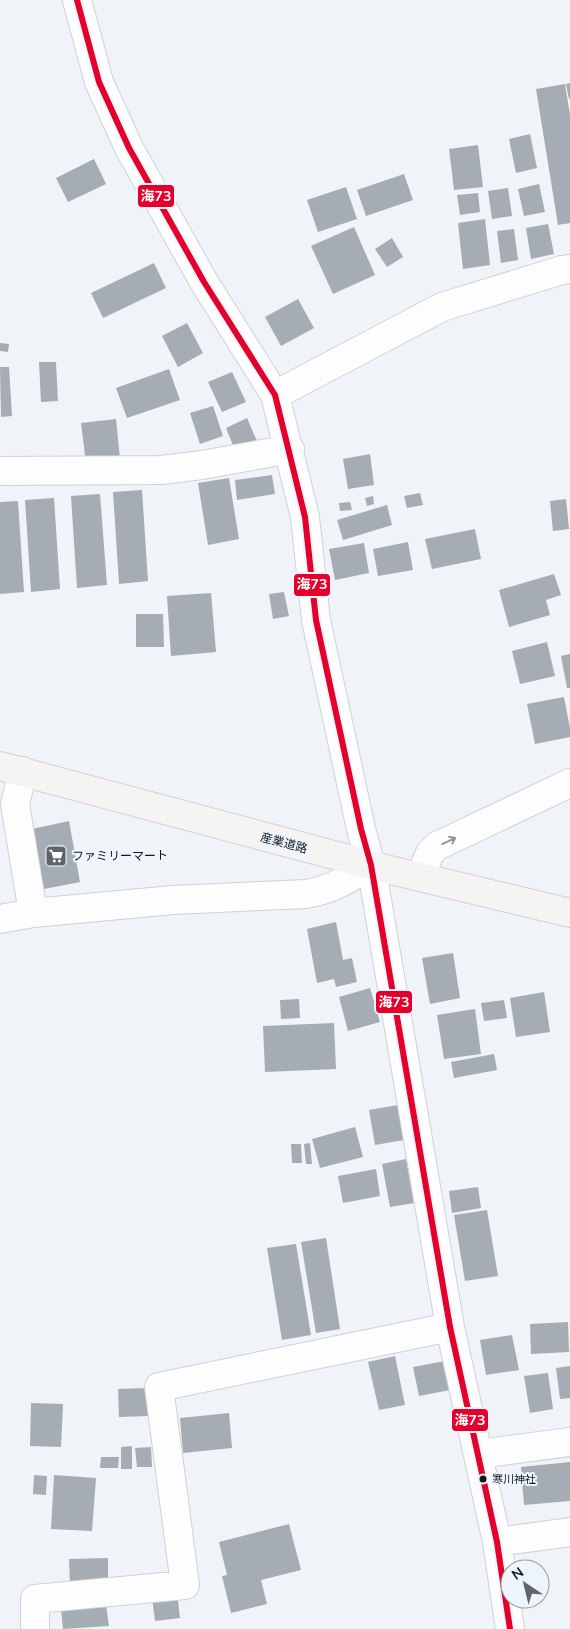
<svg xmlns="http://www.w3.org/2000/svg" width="570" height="1629" font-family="Mulish,'Noto Sans JP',sans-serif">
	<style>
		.building { fill: #a5acb4 }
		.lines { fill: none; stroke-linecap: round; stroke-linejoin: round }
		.minor-casing { stroke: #cdd2d8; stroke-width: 30 }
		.major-casing { stroke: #cfd1d4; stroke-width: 30 }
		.minor { stroke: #fdfdfe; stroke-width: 28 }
		.major { stroke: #f6f3f3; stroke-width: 28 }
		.bus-1-casing { stroke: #edf4fc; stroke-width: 10 }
		.bus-1 { stroke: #e4002b; stroke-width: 6 }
		.oneway { stroke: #93969a }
		.bus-dot { fill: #12181f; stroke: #edf4fc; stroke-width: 2 }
		.labels { text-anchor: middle; stroke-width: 4; stroke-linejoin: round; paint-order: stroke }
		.bus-label { font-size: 11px; fill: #12181f; stroke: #edf4fc; text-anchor: start }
		.street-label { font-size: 12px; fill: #12181f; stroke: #edf4fc }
		.poi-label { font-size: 12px; fill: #12181f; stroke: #edf4fc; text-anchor: start }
		.line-badge { stroke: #edf4fc; stroke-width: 2 }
		.badge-label { font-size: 14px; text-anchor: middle; font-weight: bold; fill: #fff }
	</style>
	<rect width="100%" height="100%" fill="#f0f4f8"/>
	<path class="building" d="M570,83V99H569L566,84Z
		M565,84L570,115V223L558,225L536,89Z
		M530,134L537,168L516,173L509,139Z
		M478,145L483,187L454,190L449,149Z
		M94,159L106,184L68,202L56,178Z
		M404,174L413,200L366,216L357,190Z
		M539,184L545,212L524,216L518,189Z
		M346,187L357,219L318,232L307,200Z
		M508,188L512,216L492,219L488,191Z
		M478,193L480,212L460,215L457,195Z
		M485,219L490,265L463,269L458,223Z
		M548,224L554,254L531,259L526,228Z
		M354,227L375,275L333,294L311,246Z
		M514,229L518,260L501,263L497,231Z
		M392,238L403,257L387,267L375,249Z
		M154,263L166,288L103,318L91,293Z
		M298,299L314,328L281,346L265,317Z
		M187,323L203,353L178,367L162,336Z
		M0,343L9,344L8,352L0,351Z
		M39,362H56L58,401L41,402Z
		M0,367H9L12,416L1,417Z
		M169,369L180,400L127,418L116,388Z
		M232,372L246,402L222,412L208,382Z
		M213,406L223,436L200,444L190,413Z
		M247,418L259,446L237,455L226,428Z
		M116,419L120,458L86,463L81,423Z
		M370,454L374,485L348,489L343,459Z
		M272,475L275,494L237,500L235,480Z
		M229,478L239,539L208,545L198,483Z
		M142,490L148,581L119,584L113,492Z
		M420,493L423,505L407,508L404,496Z
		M100,494L107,585L77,588L71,496Z
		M373,496L374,504L367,506L365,498Z
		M54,498L60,589L31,592L25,500Z
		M566,499L569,529L553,531L550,501Z
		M18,501L24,592L0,594V502Z
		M350,502L352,510L340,511L339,503Z
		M387,505L392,525L343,540L337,520Z
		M475,529L481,559L432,569L425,539Z
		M408,542L413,570L378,576L373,549Z
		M364,543L369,573L335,580L329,549Z
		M554,574L561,595L546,600L550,615L509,627L499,590Z
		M284,592L289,616L273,619L269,594Z
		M211,593L216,652L171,656L167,596Z
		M136,614H163L164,647H136Z
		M547,642L555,676L520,684L512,651Z
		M570,654V688H567L561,656Z
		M564,697L570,728V737L535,744L527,704Z
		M69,821L80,882L44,889L32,829Z
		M336,922L343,960L352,958L357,982L336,987L334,979L317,983L307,929Z
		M453,953L460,998L430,1004L422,958Z
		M370,988L380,1022L348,1031L339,997Z
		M544,992L550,1032L516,1037L510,998Z
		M299,999L300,1018L281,1019L280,1000Z
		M504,1000L507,1018L484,1021L481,1003Z
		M475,1009L481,1054L444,1059L437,1015Z
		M334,1023L336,1069L265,1072L263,1026Z
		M494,1054L497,1070L454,1078L451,1062Z
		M398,1105L404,1140L375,1145L369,1110Z
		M355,1127L363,1157L320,1168L312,1139Z
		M310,1143L312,1164H306L304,1144Z
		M291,1144H301L302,1163H292Z
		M406,1159L414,1203L390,1207L382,1164Z
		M376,1169L380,1196L343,1203L338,1176Z
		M478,1187L481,1208L452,1213L449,1191Z
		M487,1210L498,1276L465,1281L454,1215Z
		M326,1238L340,1329L316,1333L301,1242Z
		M296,1244L311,1335L282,1340L267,1248Z
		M568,1322L569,1352L531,1354L530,1324Z
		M512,1335L519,1370L486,1375L480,1340Z
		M395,1356L405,1405L379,1410L368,1362Z
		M445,1361L450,1390L419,1396L413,1367Z
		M570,1366V1398L560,1399L556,1368Z
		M548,1373L553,1409L530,1413L524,1376Z
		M148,1388L149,1416L119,1417L118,1389Z
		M31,1403L63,1404L61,1447L30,1446Z
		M229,1413L232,1448L183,1453L180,1418Z
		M132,1446V1469H121V1447Z
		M151,1447L152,1467H137L135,1448Z
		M101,1457H119L118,1468H100Z
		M570,1462V1501L524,1505L521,1467Z
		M34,1475L47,1476L46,1495L33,1494Z
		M54,1475L96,1478L92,1531L51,1529Z
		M289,1524L301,1570L261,1580L267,1604L231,1613L222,1576L227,1575L219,1542Z
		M108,1558V1585L70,1586L69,1559Z
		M177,1593L180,1618L155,1621L152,1597Z
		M106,1604L109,1626L63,1629L61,1609Z"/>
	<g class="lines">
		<g class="minor-casing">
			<path id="minor" d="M77,0L99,82L129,148L204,282L275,395L305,517L316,620L361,829L371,865L450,1327L497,1542L510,1629
				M275,395L442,307L562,270L570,269
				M0,471L161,470L202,465L290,449
				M23,771L15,804L33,913
				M420,876L430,853L437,846L570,783
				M0,919L33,913L173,900L306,894C334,889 348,879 371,865
				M478,1454L570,1442
				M497,1542L570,1532
				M35,1629V1599L185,1585L159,1387L450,1327"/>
		</g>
		<g class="major-casing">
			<path id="major" d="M0,766L386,869L570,913"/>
		</g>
		<use href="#minor" class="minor"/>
		<use href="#major" class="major"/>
		<g class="bus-1-casing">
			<path id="bus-1" d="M77,0L99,82L129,148L204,282L275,395L305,517L316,620L361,829L371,865L450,1327L497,1542L510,1629"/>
		</g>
		<use href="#bus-1" class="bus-1"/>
	</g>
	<defs><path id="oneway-shaft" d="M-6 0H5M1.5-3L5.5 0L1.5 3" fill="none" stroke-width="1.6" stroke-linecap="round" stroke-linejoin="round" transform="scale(1.25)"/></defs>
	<use class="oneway" href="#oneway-shaft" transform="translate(449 841) rotate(-25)"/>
	<defs>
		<g id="supermarket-square" transform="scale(1.125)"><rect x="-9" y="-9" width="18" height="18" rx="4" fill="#60656b" stroke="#edf4fc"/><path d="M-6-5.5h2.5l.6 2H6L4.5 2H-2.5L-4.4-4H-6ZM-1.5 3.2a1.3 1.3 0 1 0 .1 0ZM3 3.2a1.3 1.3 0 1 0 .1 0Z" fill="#fff"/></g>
	</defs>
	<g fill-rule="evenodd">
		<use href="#supermarket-square" x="56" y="856"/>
	</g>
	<circle class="bus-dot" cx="483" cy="1479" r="4.5"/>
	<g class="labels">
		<g class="bus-label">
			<text x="492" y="1483">寒川神社</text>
		</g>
		<g class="street-label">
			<text transform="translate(284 843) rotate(15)" y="4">産業道路</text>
		</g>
		<g class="poi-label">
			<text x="72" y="860">ファミリーマート</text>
		</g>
	</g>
	<g class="line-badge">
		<rect x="137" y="184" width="38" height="24" rx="5" fill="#e4002b"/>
		<rect x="293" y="573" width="38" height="24" rx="5" fill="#e4002b"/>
		<rect x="375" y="990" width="38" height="24" rx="5" fill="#e4002b"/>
		<rect x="451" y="1408" width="38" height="24" rx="5" fill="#e4002b"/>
	</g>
	<g class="badge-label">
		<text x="156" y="201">海73</text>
		<text x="312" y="589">海73</text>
		<text x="394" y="1007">海73</text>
		<text x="470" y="1425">海73</text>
	</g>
	<g transform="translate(525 1584) rotate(325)"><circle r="24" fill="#edf4fc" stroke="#959ca4"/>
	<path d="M0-4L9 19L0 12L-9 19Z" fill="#60656b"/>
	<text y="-8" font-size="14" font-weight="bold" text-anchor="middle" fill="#12181f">N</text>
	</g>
</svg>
